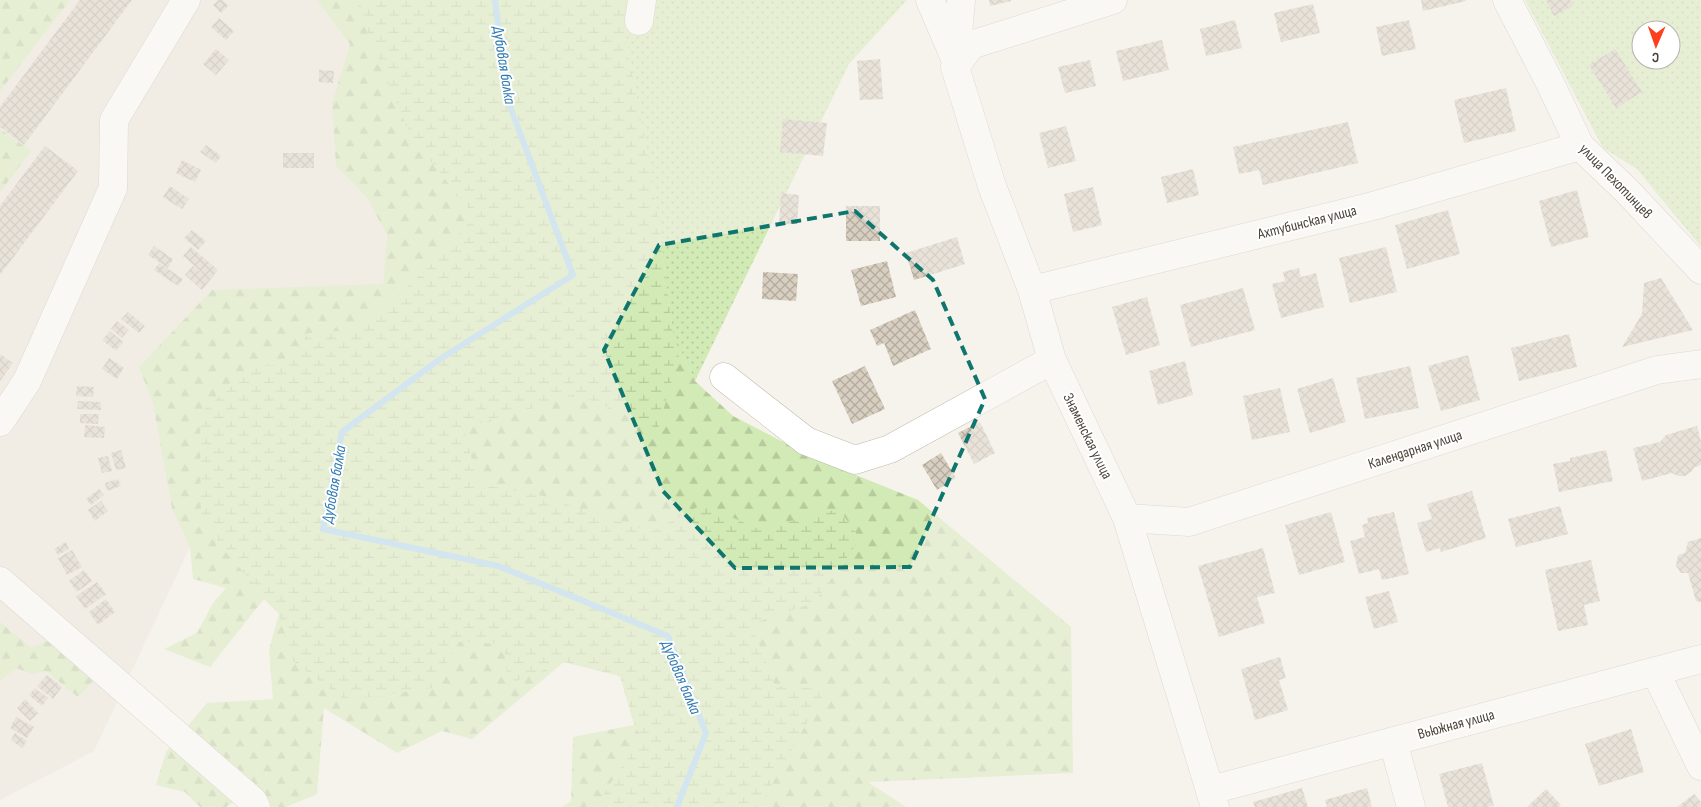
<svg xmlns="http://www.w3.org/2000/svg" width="1701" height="807" font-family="'Sofia Sans Condensed',sans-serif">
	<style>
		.residential { fill: #eae5da }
		.green { fill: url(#green-dots); fill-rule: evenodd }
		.forest { fill: url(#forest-firs) }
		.wetland { fill: url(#wetland-marsh) }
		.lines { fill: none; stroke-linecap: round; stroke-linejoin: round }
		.stream { stroke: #a9d4f2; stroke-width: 6 }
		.building { fill: url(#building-cross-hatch) }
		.minor-casing { stroke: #c2bbae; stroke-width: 29 }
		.minor { stroke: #fff; stroke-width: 28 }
		.marked { fill: none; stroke: #0f766e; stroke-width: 4; stroke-dasharray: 10 6; stroke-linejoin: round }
		.labels { text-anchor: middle; stroke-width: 4; stroke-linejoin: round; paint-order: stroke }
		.street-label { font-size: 15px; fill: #4b4439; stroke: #fff }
		.water-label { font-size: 16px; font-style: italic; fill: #2e7ab2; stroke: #fff }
	</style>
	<defs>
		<pattern id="green-dots" width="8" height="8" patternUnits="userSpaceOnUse" patternTransform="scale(1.25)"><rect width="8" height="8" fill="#d2eab5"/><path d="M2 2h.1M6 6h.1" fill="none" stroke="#b6ca9c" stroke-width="1.8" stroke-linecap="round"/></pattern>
		<pattern id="forest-firs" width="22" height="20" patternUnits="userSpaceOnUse" patternTransform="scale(1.25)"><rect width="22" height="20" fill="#d2eab5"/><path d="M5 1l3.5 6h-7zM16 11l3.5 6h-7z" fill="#b6ca9c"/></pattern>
		<pattern id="wetland-marsh" width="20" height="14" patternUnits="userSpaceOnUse" patternTransform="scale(1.25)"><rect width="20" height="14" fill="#d2eab5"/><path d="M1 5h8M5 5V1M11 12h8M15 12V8" fill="none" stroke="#b6ca9c"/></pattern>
		<pattern id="building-cross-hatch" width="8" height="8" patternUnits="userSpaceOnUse" patternTransform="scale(1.25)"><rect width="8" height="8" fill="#d8cfc1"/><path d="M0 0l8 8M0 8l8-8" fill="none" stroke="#b1aa9e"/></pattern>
	</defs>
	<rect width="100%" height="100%" fill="#f6f3ec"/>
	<path class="residential" d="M0,0H316L350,44L332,103L336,166L367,198L387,235L383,285L212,290L139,367L153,404L172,509L190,547L94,751L0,800Z"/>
	<path class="green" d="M629,0H907L849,64L695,381L673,334L654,189L624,29Z
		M1525,0H1701V247L1637,169L1603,148ZM1641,30H1671V60H1641Z"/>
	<path class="forest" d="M0,0H70L0,91Z
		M316,0H629L624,29L654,189L673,333L695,381L733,416L816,459L918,500L1071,627L1073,773L868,782L906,807H562L571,801L573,737L634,725L620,676L564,662L472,739L442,731L397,753L324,708L317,794L286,807H243L235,801L226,807H200L185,792L156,785L166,752L207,703L273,699L269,650L279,614L264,599L210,667L164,649L197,633L213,603L226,588L193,579L190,547L172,509L153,404L139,367L212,290L383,284L387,235L367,198L336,166L332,103L350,44Z
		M0,129L31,151L0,192Z
		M0,622L31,648L55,638L96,678L78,697L46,671L32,674L16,668L0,681Z"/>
	<path class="wetland" d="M356,0H629L624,29L654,189L673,334L680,352L658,429L576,394L464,428L478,484L539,495L651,532L703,504L758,529L839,509L860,539L814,603L751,624L775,686L826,689L762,802L760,807H595L641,738L635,725L620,676L564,662L508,684L504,644L459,642L432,688L373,697L342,698L293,661L279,614L226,552L201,517L200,413L255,366L288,364L308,333L359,330L415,280L475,217L410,135L361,15Z"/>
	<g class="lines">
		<path class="stream" d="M495,0L508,101L573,275L440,359L342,432L323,529L498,566L668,636L706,733L677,807"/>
	</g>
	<path class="building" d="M80,0H132L24,145L0,127V107Z
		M218,0H223L228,6L221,13L213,5Z
		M989,0H1011V1L990,6Z
		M1421,0H1466V1L1423,11Z
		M1546,0H1570L1573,6L1554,16Z
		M1313,4L1320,33L1281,42L1274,13Z
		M219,18L234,31L226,40L211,27Z
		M1235,20L1242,48L1206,56L1200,29Z
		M1409,20L1416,49L1382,56L1376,27Z
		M1162,40L1169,70L1123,81L1116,51Z
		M216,49L229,60L216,75L203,64Z
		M1615,49L1642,92L1616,108L1589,65Z
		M880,59L883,99L860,100L857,61Z
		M1090,60L1096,86L1065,93L1058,67Z
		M319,70L334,71L333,83L319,82Z
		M1506,88L1516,131L1464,143L1454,100Z
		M783,119L827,123L823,156L780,152Z
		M1348,122L1358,163L1263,185L1259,170L1239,174L1233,147Z
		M1066,126L1076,161L1048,168L1039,133Z
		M206,145L221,156L216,163L200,152Z
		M45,146L78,171L0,275V206Z
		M283,153H314V168H283Z
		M182,160L201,170L195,182L176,173Z
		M1193,169L1199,195L1167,203L1161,177Z
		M170,186L189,199L182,209L163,197Z
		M1093,187L1102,225L1073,232L1064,194Z
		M1577,190L1589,237L1551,247L1539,201Z
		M781,193L799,195L797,224L779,223Z
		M846,206H880V241H846Z
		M1448,210L1460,254L1407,269L1395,225Z
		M192,230L206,241L198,250L184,238Z
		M957,237L965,264L914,280L906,253Z
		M154,246L173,259L168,268L148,255Z
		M191,247L218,270L202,290L185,275L193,266L207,277L183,256Z
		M1386,247L1397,292L1350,303L1339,258Z
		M887,261L896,297L861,306L851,270Z
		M159,263L183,279L178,286L154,270Z
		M1299,268L1301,277L1316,273L1324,307L1281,318L1272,284L1285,281L1283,272Z
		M763,272L798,274L796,301L762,299Z
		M1661,278L1693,330L1622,347L1642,314L1644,283Z
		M1243,288L1255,330L1191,347L1180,305Z
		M1147,297L1160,345L1126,355L1112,307Z
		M915,310L931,349L893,366L884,343L877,346L870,330Z
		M128,312L145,326L139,333L121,319Z
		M117,321L129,330L122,338L111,329Z
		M110,331L123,342L116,351L102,340Z
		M1569,334L1577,367L1519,381L1511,348Z
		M0,354L13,363L0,381Z
		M1468,355L1480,400L1441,411L1428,366Z
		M109,358L124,368L117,379L102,369Z
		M1185,361L1193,395L1158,405L1149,371Z
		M865,366L885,409L852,424L832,381Z
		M1410,366L1419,408L1365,419L1356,378Z
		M1333,378L1346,422L1310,433L1297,389Z
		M77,386L94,387L93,397L76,396Z
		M1280,388L1290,432L1252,440L1243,396Z
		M78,401L101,402V410L77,409Z
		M80,414H99L98,424L80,423Z
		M980,422L995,453L974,464L958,433Z
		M85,425L105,427L104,438L84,437Z
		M1697,426L1701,442V465L1695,467L1691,472L1685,476H1678L1672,473L1642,481L1633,448L1660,442L1666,435Z
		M121,450L126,468L116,470L111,453Z
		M1606,450L1613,481L1559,492L1553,464L1570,461V458Z
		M941,453L956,478L937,490L922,465Z
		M108,456L112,471L102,473L98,458Z
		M118,479L121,486L107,491L105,483Z
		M99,489L104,495L91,505L86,499Z
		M1472,491L1486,538L1441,552L1440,548L1426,552L1417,523L1432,519L1427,504Z
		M101,501L108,511L95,521L88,510Z
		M1560,506L1568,534L1516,547L1508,519Z
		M1331,512L1345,562L1299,575L1285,525Z
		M1394,512L1409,574L1382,580L1379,569L1359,574L1350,541L1365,537L1362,525L1368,523L1367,518Z
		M1701,538V602L1696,601L1688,573H1681L1676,566L1678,555L1685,553L1688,542Z
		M66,542L69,549L58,555L54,549Z
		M1263,548L1275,593L1257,597L1265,623L1219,637L1198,566Z
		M72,550L82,567L67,575L58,558Z
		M1591,560L1600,601L1584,605L1588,625L1558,631L1545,570Z
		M84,570L92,581L77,592L69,581Z
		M97,582L106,594L85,609L76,596Z
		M1389,591L1398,622L1374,629L1365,597Z
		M106,599L115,612L98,625L89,612Z
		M1280,657L1286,678L1279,680L1288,710L1255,720L1241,669Z
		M47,675L62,687L53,699L37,686Z
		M35,688L48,698L42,706L29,695Z
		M25,699L38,713L30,721L17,708Z
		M16,717L34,727L27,738L10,728Z
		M1631,729L1644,772L1599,786L1585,744Z
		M15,733L27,741L22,748L11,740Z
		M1482,763L1494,806L1488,807H1448L1439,774Z
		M1302,788L1308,807H1255L1253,802Z
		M1367,788L1372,807H1327L1325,800Z
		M1546,789L1561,805L1559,807H1527Z
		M1694,794L1701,802V807H1677Z"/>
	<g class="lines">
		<g class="minor-casing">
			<path id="minor" d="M930,0L954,56
				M961,0L955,67L992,186L1032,290L1052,360L1127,518L1215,807
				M1507,0L1550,83L1580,146L1628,192L1701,270
				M639,21L642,0
				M955,67L971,45L1113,0
				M1032,290L1373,206L1580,146
				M724,377L806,441L855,460L890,449L1052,360
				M0,422L27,381L113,188L114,120L186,0
				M1127,518L1189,522L1657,370L1701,364
				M0,581L253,801L256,807
				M1655,671L1701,766
				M1393,741L1411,807
				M1211,790L1701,659"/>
		</g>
		<use href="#minor" class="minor"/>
	</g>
	<path d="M0 0H1701V807H0ZM855,211L933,280L985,399L910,567L735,568L663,491L604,350L659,245Z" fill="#f6f3ec" fill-opacity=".55" fill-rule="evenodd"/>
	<path class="marked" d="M855,211L933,280L985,399L910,567L735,568L663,491L604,350L659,245Z"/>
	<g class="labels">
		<g class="street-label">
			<text transform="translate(1616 181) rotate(46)" y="5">улица Пехотинцев</text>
			<text transform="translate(1307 222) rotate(-14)" y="5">Ахтубинская улица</text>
			<text transform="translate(1088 436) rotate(64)" y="5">Знаменская улица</text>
			<text transform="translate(1415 449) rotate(-18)" y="5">Календарная улица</text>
			<text transform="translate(1456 724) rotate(-15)" y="5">Вьюжная улица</text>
		</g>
		<g class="water-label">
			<text transform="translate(505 65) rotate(81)" y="6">Дубовая балка</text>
			<text transform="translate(333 484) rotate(-80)" y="6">Дубовая балка</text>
			<text transform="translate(682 677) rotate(67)" y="6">Дубовая балка</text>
		</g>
	</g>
	<g transform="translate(1656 45) rotate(182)"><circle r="24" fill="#ffffff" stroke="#b7b4b0"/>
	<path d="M0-4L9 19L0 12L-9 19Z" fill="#fc3f1d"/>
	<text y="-8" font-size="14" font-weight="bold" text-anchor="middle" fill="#4b4439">С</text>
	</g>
</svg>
